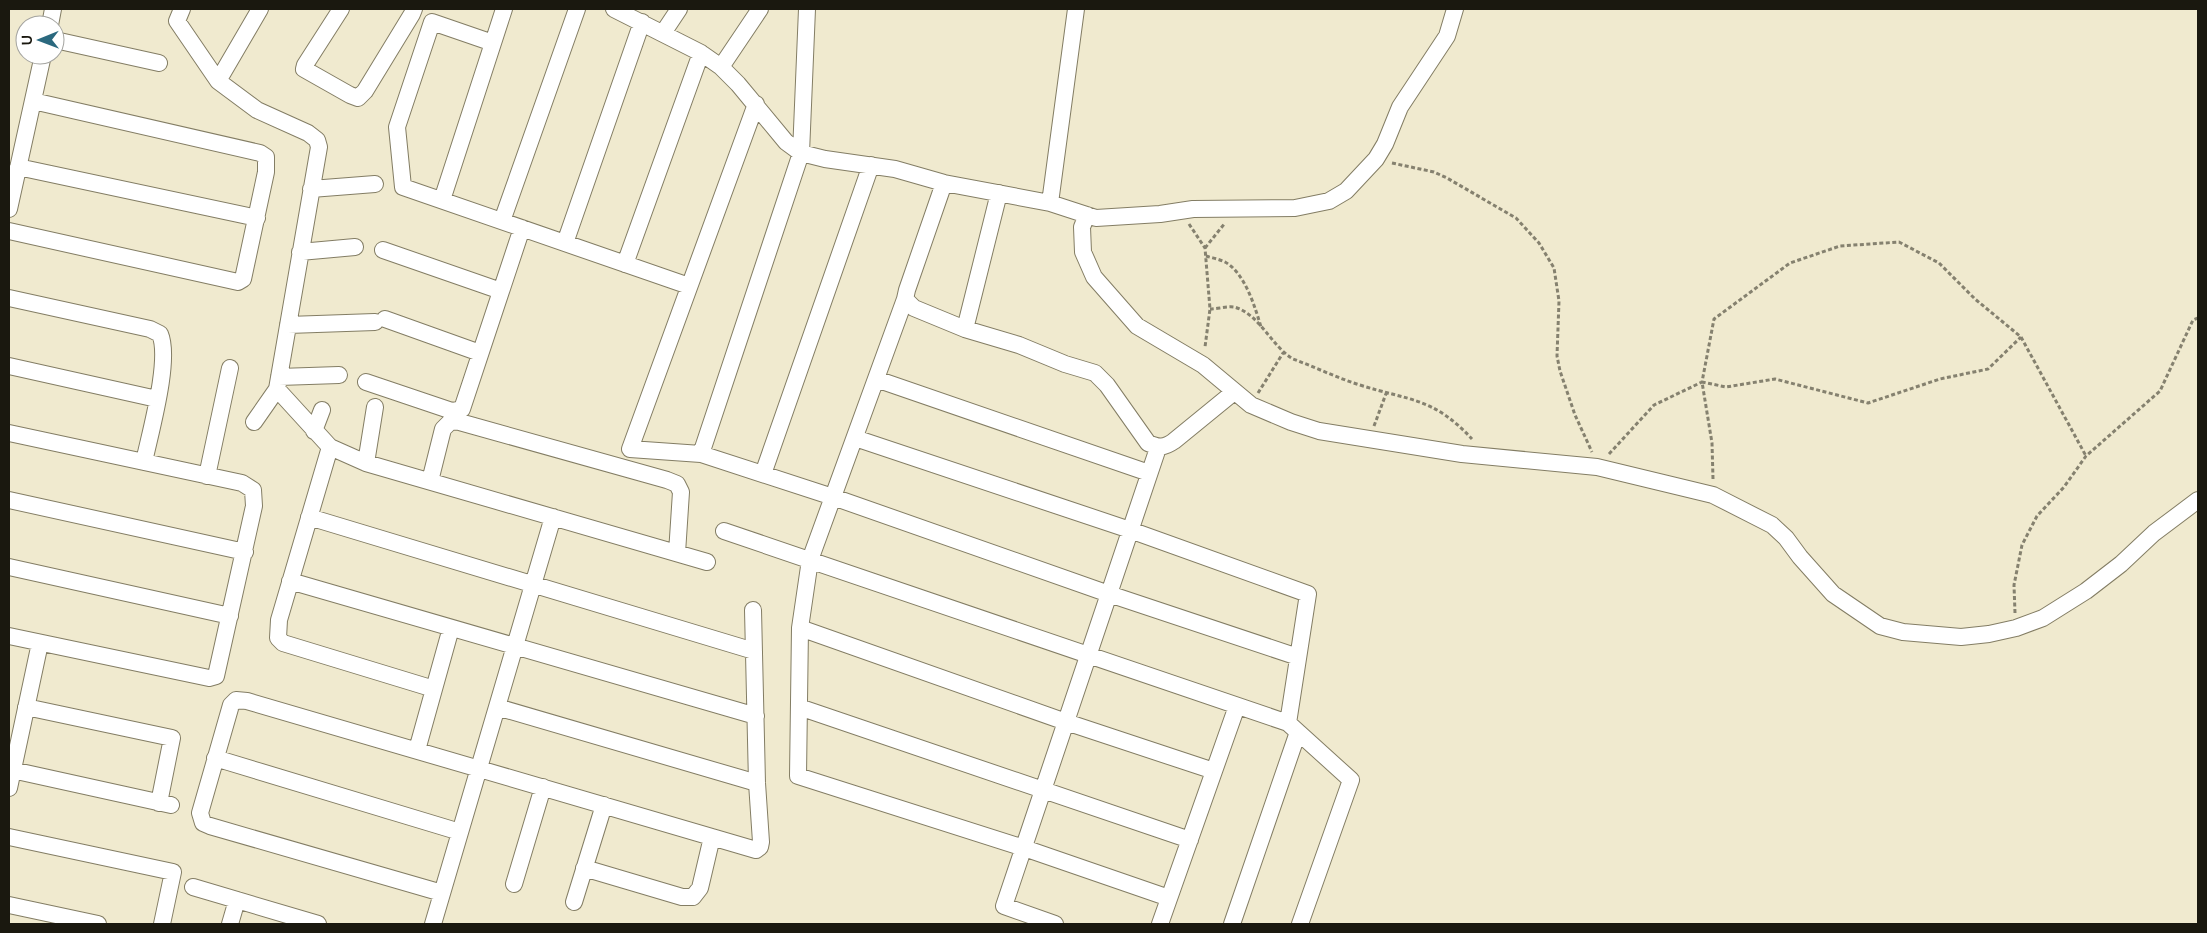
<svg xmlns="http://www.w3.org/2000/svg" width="2207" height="933" font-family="Lato,sans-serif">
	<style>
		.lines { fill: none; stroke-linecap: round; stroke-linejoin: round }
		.minor-casing { stroke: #837d64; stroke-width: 18 }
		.path { stroke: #85816f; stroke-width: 3; stroke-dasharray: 4 2.5; stroke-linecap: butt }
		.minor { stroke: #fff; stroke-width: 16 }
	</style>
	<rect width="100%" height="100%" fill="#f0eacf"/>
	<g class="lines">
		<g class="minor-casing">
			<path id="minor" d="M182,9L177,21L218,81L257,110L308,133L317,140L319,147L277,389L330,447L366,463L707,562
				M341,9L305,65L304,69L350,95L358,98L365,91L412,14L414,9
				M504,9L493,43L432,22L397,127L403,187L689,286
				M614,9L701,53L721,67L738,84L786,142L801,153L825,159L895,169L944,183L1050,203L1096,218L1160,214L1193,209L1295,208L1329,201L1346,191L1376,159L1385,144L1400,107L1447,36L1455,9
				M50,25L53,9
				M663,33L679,9
				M55,40L159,63
				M721,67L760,9
				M218,81L260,9
				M756,104L630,449L701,454L833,497L1109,594L1298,657
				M18,167L257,218
				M944,183L907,290L905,299L914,308L965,329L1019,345L1065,364L1095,373L1107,385L1148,443C1159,448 1164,448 1174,441L1234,392
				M311,189L375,184
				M442,200L493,43
				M1050,203L1076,9
				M9,209L43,55
				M1087,215L1082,227L1083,252L1094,277L1137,326L1203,365L1251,405L1291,422L1319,431L1462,454L1597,467L1713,495L1772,525L1786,538L1800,557L1833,594L1880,626L1903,632L1961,637L1989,634L2016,628L2043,618L2086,591L2121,564L2154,533L2198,500
				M502,221L577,9
				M9,231L238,282L243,279L266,172V157L260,153L33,101
				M565,243L642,22
				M383,250L501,291
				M300,252L355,247
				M625,264L701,53
				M9,298L150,329L160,334C171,360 150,433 144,462
				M905,299L810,560L800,628L798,776L1024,848L1169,898
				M385,319L480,353
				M288,325L375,322
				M965,329L999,193
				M9,366L157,399
				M279,377L339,375
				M876,379L1149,473
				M366,382L452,411L462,409L522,228
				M254,422L277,389
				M314,431L322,410
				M9,433L242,483L253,490L254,506L216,676L209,678L9,636
				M855,438L1130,530L1308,594L1288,723
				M330,447L279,620L278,638L283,643L434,689
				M701,454L801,153L807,9
				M366,463L375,407
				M763,474L871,165
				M207,476L230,368
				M430,481L443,429L450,422L456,421L667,480L677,484L681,492L677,553
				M9,500L245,552
				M309,517L754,651
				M724,531L1288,723L1351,780L1300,924
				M9,567L230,616
				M290,581L756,716
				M800,628L1066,722L1214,771
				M26,707L172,738L159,803
				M497,707L757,783
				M799,707L1190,840
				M417,750L451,628
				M215,758L460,832
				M12,770L171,805
				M9,788L40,643
				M9,837L173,872L162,924
				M584,868L682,897H693L700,888L712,837
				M514,884L543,787
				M193,887L318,924
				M442,893L210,826L203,823L200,813L231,705L236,700L247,701L756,850L760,847L761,842L757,783L753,610
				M574,902L604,805
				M9,905L98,924
				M230,924L237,900
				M433,924L553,517
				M1055,924L1004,906L1158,448
				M1160,924L1237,706
				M1232,924L1298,732"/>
		</g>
		<path class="path" d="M1392,163L1434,172L1447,178L1516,218L1539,243L1554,268L1559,301L1557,356L1560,371L1575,415L1592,452
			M1189,224L1205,248L1210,309L1205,347
			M1205,248L1225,223
			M1206,256C1212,258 1219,259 1225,262C1245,273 1255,307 1261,327
			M1210,309C1217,309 1227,306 1234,307C1260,314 1271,346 1293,359C1315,367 1337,378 1360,385C1410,401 1433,397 1472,439
			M1258,393L1283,353
			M1374,426L1387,391
			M1609,454L1654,405L1702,382L1714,319L1790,263L1840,246L1899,242L1939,263L1975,299L2021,337L2086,456
			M1713,479L1712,443L1702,382L1726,387L1775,379L1868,403L1940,379L1988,369L2021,337
			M2015,613L2014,585L2022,545L2037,516L2064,487L2086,456L2160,391L2193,320L2198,318"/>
		<use href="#minor" class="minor"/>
	</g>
	<rect width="2207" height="933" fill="none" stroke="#1a180f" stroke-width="20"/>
	<g transform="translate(40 40) rotate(269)"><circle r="24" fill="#ffffff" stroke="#a3a39f"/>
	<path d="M0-4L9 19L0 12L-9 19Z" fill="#2b697f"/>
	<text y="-8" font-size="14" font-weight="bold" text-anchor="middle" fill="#1a180f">U</text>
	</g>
</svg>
